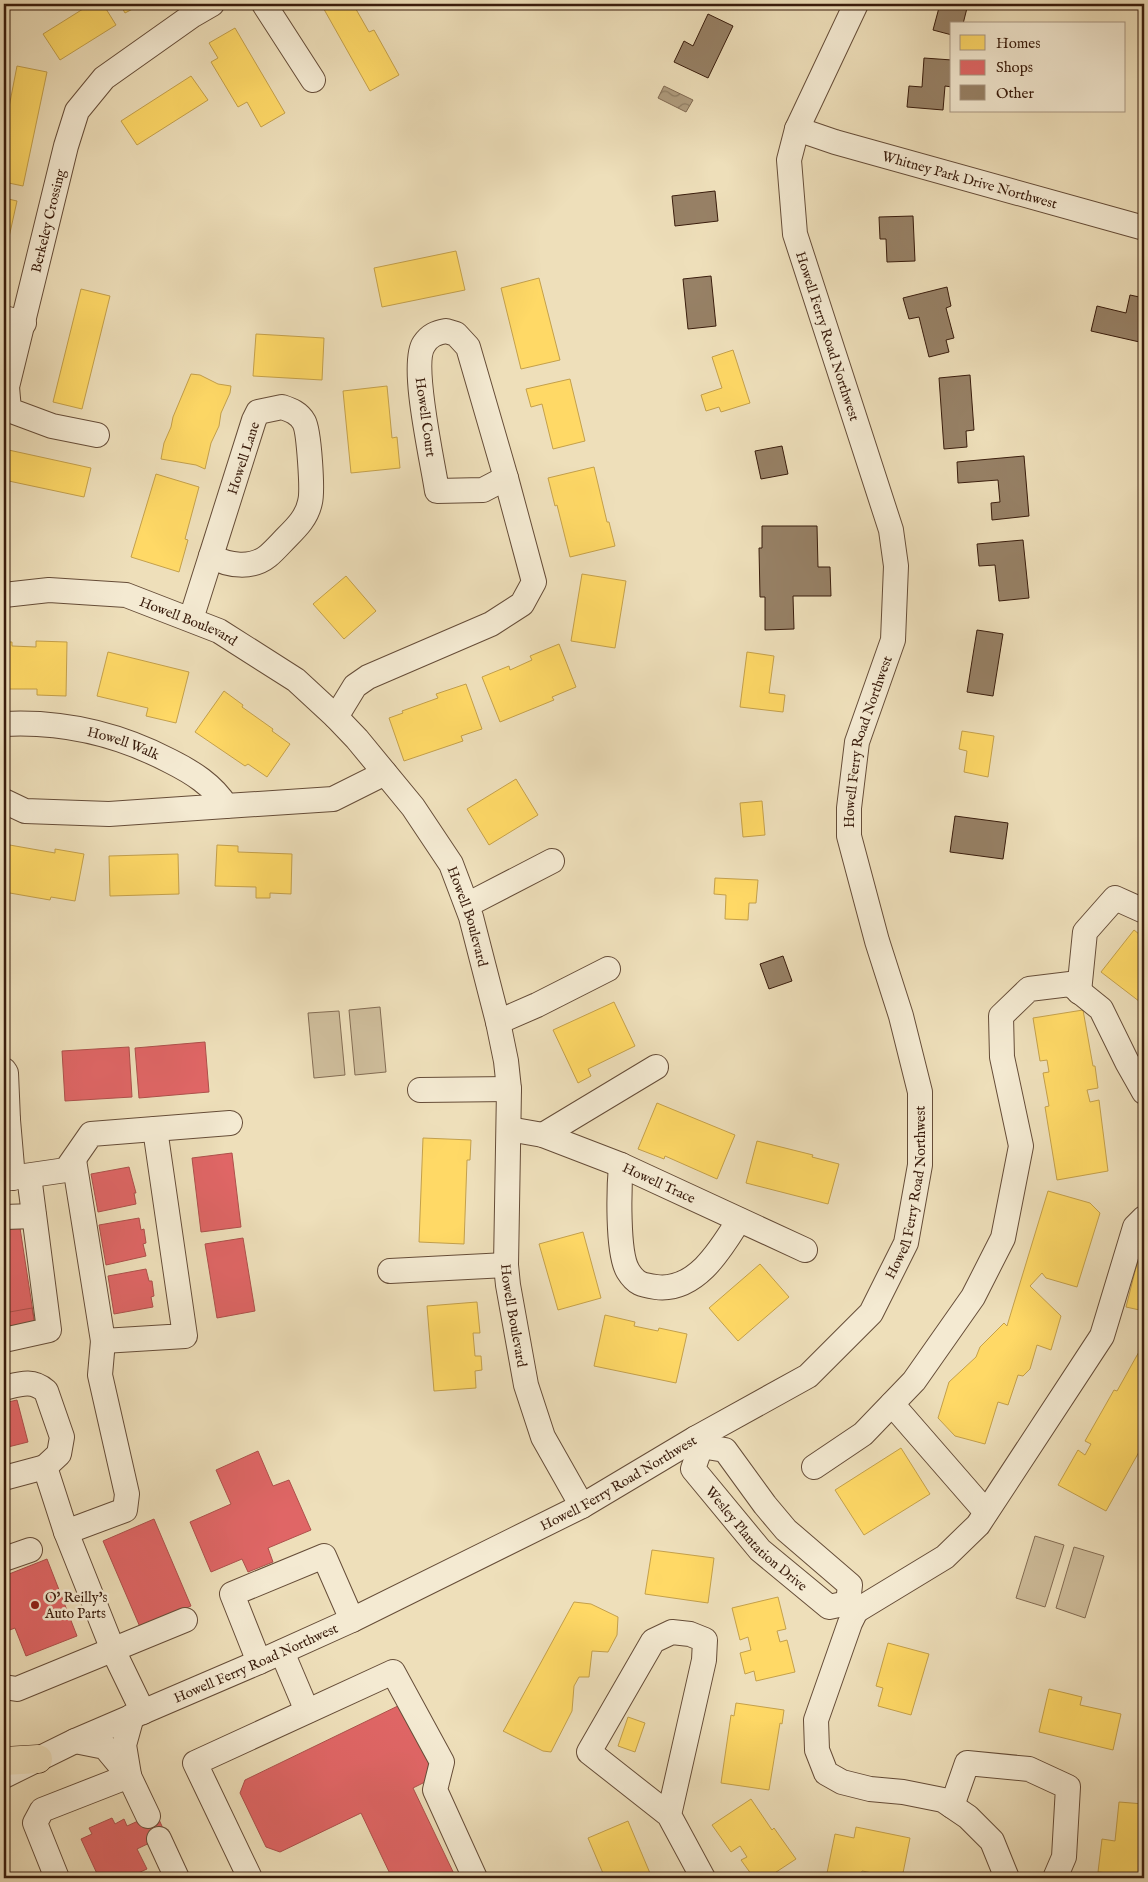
<svg xmlns="http://www.w3.org/2000/svg" width="1148" height="1882" font-family="'IM FELL English',serif">
	<style>
		.garden { fill: #cfbe9c; stroke: #846d54 }
		.water { fill: url(#water-waves); stroke: #806951 }
		.homes { fill: #ffd966; stroke: #c4a04b }
		.shops { fill: #e06666; stroke: #ae504b }
		.building { fill: #978166; stroke: #391c0c }
		.lines { fill: none; stroke-linecap: round; stroke-linejoin: round }
		.minor-casing { stroke: #664d38; stroke-width: 26 }
		.highway-casing { stroke: #391c0c; stroke-width: 29 }
		.minor { stroke: #f4ead2; stroke-width: 24 }
		.highway { stroke: #eedfba; stroke-width: 28 }
		.poi-dot { fill: #8f2418; stroke: #f4ead2; stroke-width: 2 }
		.labels { text-anchor: middle; stroke-width: 5; stroke-linejoin: round; paint-order: stroke }
		.street-label { font-size: 14px; fill: #391c0c; stroke: #f4ead2 }
		.poi-label { font-size: 14px; fill: #391c0c; stroke: #f4ead2; text-anchor: start }
	</style>
	<defs>
		<pattern id="water-waves" width="16" height="10" patternUnits="userSpaceOnUse" patternTransform="scale(1.25)"><rect width="16" height="10" fill="#b09d7f"/><path d="M0 5q4-4 8 0t8 0" fill="none" stroke="#907f66"/></pattern>
	</defs>
	<rect width="100%" height="100%" fill="#eedfba"/>
	<filter id="stains"><feTurbulence type="fractalNoise" baseFrequency=".004" numOctaves="4"/><feColorMatrix values="0 0 0 0 .2 0 0 0 0 .09 0 0 0 0 .02 0 0 0 .5 -.17"/></filter>
	<radialGradient id="worn" r=".72"><stop offset=".6" stop-color="#630" stop-opacity="0"/><stop offset="1" stop-color="#630" stop-opacity=".3"/></radialGradient>
	<path class="garden" d="M380,1007L386,1072L355,1075L349,1010Z
		M339,1011L345,1075L314,1078L308,1013Z
		M1035,1536L1064,1545L1045,1607L1016,1598Z
		M1074,1547L1104,1556L1085,1618L1056,1608Z"/>
	<path class="water" d="M664,86L693,100L686,112L658,98Z"/>
	<path class="homes" d="M91,4H103L116,25L60,60L43,34Z
		M120,4H142L125,13Z
		M321,4H353L369,32L374,30L399,75L370,91Z
		M235,28L285,113L261,127L247,102L238,107L211,62L218,58L209,43Z
		M17,66L47,72L23,186L4,182V133Z
		M191,76L208,100L137,145L121,121Z
		M4,198L17,201L4,260Z
		M456,251L465,290L382,307L374,268Z
		M539,278L560,360L521,369L501,288Z
		M81,289L110,296L82,409L53,402Z
		M256,334L324,338L322,380L253,376Z
		M733,350L750,403L721,412L719,407L706,411L701,395L722,388L712,357Z
		M191,374L200,375L218,384L231,386L230,393L221,413L219,426L211,443L205,469L196,465L161,459L164,443L171,427L173,417Z
		M570,379L585,441L553,449L542,404L531,407L526,389Z
		M387,386L392,438L397,437L400,468L351,473L343,391Z
		M4,449L91,468L84,497L4,480Z
		M594,467L607,522H609L615,546L570,557L557,505L555,506L548,478Z
		M156,474L199,487L185,539L188,540L179,572L131,557Z
		M582,574L626,581L615,648L571,641Z
		M346,576L376,611L344,639L313,604Z
		M36,641L67,642L66,696L37,695V689H4V642H12V646L36,647Z
		M559,644L576,687L552,697L554,700L500,722L482,677L509,666L510,670L532,660L530,656Z
		M108,652L189,672L176,723L146,716L148,708L97,696Z
		M747,652L774,656L769,693L785,695L783,712L740,707Z
		M466,684L482,729L461,736L463,741L404,761L389,718L403,713L402,711L438,698L436,694Z
		M224,691L243,705L242,707L273,729L272,731L290,744L267,777L248,764L245,766L195,732Z
		M962,731L994,736L988,777L964,772L967,751L959,749Z
		M516,779L538,815L489,845L467,809Z
		M762,801L765,835L743,837L740,803Z
		M4,844L55,853V849L84,854L75,901L51,897L50,900L4,892Z
		M217,845L238,846V852L292,854L291,894L270,893V898H256V887L215,886Z
		M178,854L179,894L110,896L109,856Z
		M715,878L758,880L756,903H749L748,920L725,919L726,895L714,894Z
		M1134,930L1144,938V1005L1101,972Z
		M614,1002L635,1046L588,1069L591,1076L578,1083L553,1030Z
		M1083,1010L1093,1066H1095L1098,1088L1087,1090L1090,1102L1099,1100L1108,1171L1057,1180L1045,1107L1049,1106L1043,1073L1049,1072L1047,1060L1040,1061L1033,1018Z
		M657,1103L735,1135L717,1179L665,1156L664,1159L638,1149Z
		M423,1138L471,1140L470,1160H467L464,1244L419,1242Z
		M757,1141L813,1155L812,1157L839,1164L828,1204L746,1183Z
		M1048,1191L1090,1203L1100,1213L1077,1287L1046,1278L1042,1273L1030,1286L1061,1316L1051,1350L1037,1345L1030,1369L1023,1376L1018,1375L1008,1405L998,1402L985,1444L955,1436L938,1418L949,1382L976,1357L980,1347L1004,1323L1007,1326Z
		M583,1232L601,1298L558,1310L539,1244Z
		M1143,1240H1144V1311L1126,1307Z
		M760,1264L789,1297L738,1341L709,1308Z
		M477,1302L480,1333H473L475,1356H481L482,1370L475,1371L476,1388L434,1391L427,1306Z
		M605,1315L635,1322L634,1326L658,1331L659,1328L687,1334L676,1383L594,1366Z
		M1140,1350L1144,1353V1443L1106,1511L1058,1485L1078,1450L1085,1455L1091,1444L1085,1441L1114,1390L1117,1391Z
		M901,1448L930,1494L864,1535L835,1490Z
		M652,1550L714,1558L708,1603L645,1594Z
		M778,1597L786,1629L777,1631L780,1642L787,1640L795,1672L756,1681L754,1671L745,1674L740,1653L751,1650L748,1637L740,1640L732,1608Z
		M574,1602L591,1604L618,1617L617,1635L608,1652L592,1651L589,1677H579L574,1686L572,1711L551,1752L543,1751L503,1731L504,1730Z
		M888,1643L929,1654L911,1715L878,1706L883,1688L876,1686Z
		M1049,1689L1082,1697L1080,1705L1121,1714L1113,1750L1039,1732Z
		M736,1703L784,1710L782,1724L780,1723L769,1790L721,1783L731,1715L734,1716Z
		M628,1717L645,1723L635,1752L618,1746Z
		M751,1799L772,1830L774,1828L796,1859L767,1878H754L741,1860L747,1857L740,1846L731,1852L712,1825Z
		M1119,1802L1144,1804L1143,1848H1144V1877L1098,1872L1102,1839L1115,1841Z
		M628,1821L652,1878H605L588,1838Z
		M856,1827L910,1838L902,1878H871L873,1873L862,1871L860,1878L827,1873L835,1834L854,1838Z"/>
	<path class="shops" d="M205,1042L209,1092L139,1098L135,1048Z
		M129,1047L132,1097L65,1101L62,1051Z
		M232,1153L241,1227L201,1232L192,1158Z
		M129,1167L136,1193H134L136,1204L98,1212L91,1174Z
		M139,1218L141,1230L144,1229L146,1243L143,1244L146,1256L106,1265L99,1225Z
		M20,1228L35,1325L4,1330V1230Z
		M243,1238L255,1311L217,1318L205,1244Z
		M146,1269L149,1281H152L154,1296L151,1297L153,1307L114,1314L108,1276Z
		M32,1308L35,1325L4,1330V1313Z
		M17,1400L28,1442L4,1448V1403Z
		M258,1451L273,1486L289,1480L311,1530L268,1548L273,1562L248,1572L242,1559L211,1572L190,1522L231,1504L216,1470Z
		M154,1519L191,1606L140,1627L103,1541Z
		M47,1559L77,1636L26,1656L15,1628L7,1631L4,1623V1611L7,1609L4,1601V1576Z
		M402,1704L437,1776L413,1788L456,1878H392L361,1813L280,1852L266,1847L240,1793L245,1780Z
		M156,1813L166,1835L137,1849L147,1869L127,1878H99L81,1839L92,1834L89,1828L112,1818L115,1824L124,1819L127,1826Z"/>
	<path class="building" d="M940,4H968L963,24H952V35L933,30Z
		M708,14L733,26L708,78L674,62L684,41L693,46Z
		M924,58L952,60V87L945,86L943,110L907,107L909,86L922,87Z
		M715,191L718,221L675,226L672,196Z
		M913,216L915,261L887,262L886,239H880L879,217Z
		M711,276L716,326L688,329L683,279Z
		M947,287L951,306L946,308L954,338L946,340L949,352L929,357L919,317L909,319L903,298Z
		M1130,295L1144,298V343L1091,331L1097,306L1126,313Z
		M970,375L974,430L966,431L967,447L944,449L939,378Z
		M782,446L788,474L761,479L755,451Z
		M1024,456L1029,516L992,520L991,503L1000,502L998,480L958,483L957,462Z
		M762,526H817L818,567H830L831,596H793L794,629L765,630V597H760L759,548H762Z
		M1023,540L1029,598L999,601L995,565L979,566L977,544Z
		M977,630L1003,634L993,696L967,692Z
		M955,816L1008,823L1003,859L950,852Z
		M783,956L792,981L769,989L760,964Z"/>
	<g class="lines">
		<g class="minor-casing">
			<g id="minor">
				<path d="M264,4L313,80"/>
				<path id="s1" d="M797,129L835,142L1144,228"/>
				<path d="M4,318L24,323"/>
				<path d="M446,331L456,334L468,347L506,478L483,490L437,491C433,463 410,364 424,344C430,335 436,333 446,331Z"/>
				<path d="M282,407C291,410 299,413 304,422C309,431 313,491 310,502C307,517 297,527 287,537C281,543 275,550 268,556C252,569 228,566 211,556L254,420L258,412Z"/>
				<path id="s2" d="M97,435L52,426L9,410L7,387L66,146L77,111L104,78L193,15L212,4"/>
				<path id="s3" d="M4,595L49,590L126,595L219,631L296,680L336,717L357,739L413,807L451,864L471,917L498,1022L506,1061L509,1089L506,1265L508,1285L526,1385L543,1437L582,1506"/>
				<path d="M191,619L211,556"/>
				<path d="M336,717L355,686L368,677L491,624L522,604L534,582L506,478"/>
				<path id="s4" d="M4,724C63,721 118,734 170,761C192,772 213,785 226,806L109,814L25,811L4,801"/>
				<path d="M226,806L333,799L385,773"/>
				<path d="M467,905L552,861"/>
				<path d="M1079,992L1085,932L1115,898L1144,911"/>
				<path d="M498,1022L537,1005L608,969"/>
				<path d="M4,1070L6,1073L8,1120"/>
				<path d="M420,1090L509,1089"/>
				<path d="M4,1117L8,1120L13,1178"/>
				<path id="s5" d="M509,1129L543,1135L621,1165L805,1250"/>
				<path d="M543,1135L656,1067"/>
				<path d="M74,1160L103,1341L185,1336L155,1129"/>
				<path d="M621,1165C619,1187 617,1253 628,1271C636,1284 642,1285 656,1287C696,1292 721,1249 739,1220"/>
				<path d="M4,1179L66,1170L91,1134L230,1123"/>
				<path d="M4,1217L34,1216"/>
				<path d="M390,1271L506,1265"/>
				<path d="M4,1340L49,1330L29,1176"/>
				<path d="M4,1388C20,1384 32,1379 46,1391L62,1437L59,1454L45,1467"/>
				<path d="M892,1404L986,1512"/>
				<path d="M696,1438L701,1446L725,1450L765,1505L786,1530L850,1585L848,1603"/>
				<path id="s6" d="M701,1446L693,1469L760,1550L829,1607L848,1603"/>
				<path d="M814,1467L863,1434L914,1381L973,1297L1003,1238L1021,1146L1002,1057L1001,1016L1029,989L1070,984L1101,1009L1127,1062L1144,1092"/>
				<path d="M4,1478L45,1467L66,1532L125,1510L127,1494L100,1375L103,1341"/>
				<path d="M66,1532L113,1650L143,1712"/>
				<path d="M4,1559L30,1550"/>
				<path d="M848,1603L856,1611L850,1623L816,1720L817,1750L826,1773L842,1782L870,1789L903,1792L943,1800L968,1817L992,1841L1007,1878"/>
				<path d="M856,1611L945,1557L978,1525L1102,1336L1135,1227L1144,1218"/>
				<path d="M282,1652L307,1711"/>
				<path d="M259,1662L232,1594L324,1556L352,1620"/>
				<path d="M4,1687L17,1689L185,1620"/>
				<path d="M75,1741L105,1747L129,1776L148,1816"/>
				<path d="M129,1775L124,1745L132,1716"/>
				<path id="s7" d="M4,1776L75,1741L259,1662L352,1620L582,1506L696,1438L808,1376L871,1313L906,1243L920,1165V1092L901,1016L877,941L849,836V808L857,742L893,640L896,566L891,530L795,234L789,160L797,129L856,4"/>
				<path d="M952,1806L967,1763L1029,1769L1068,1787L1064,1857L1055,1878"/>
				<path d="M669,1815L704,1660L705,1640L690,1634L672,1632L653,1641L589,1752L669,1815L703,1878"/>
				<path d="M159,1839L177,1878"/>
				<path d="M57,1878L35,1823L42,1810L129,1776"/>
				<path d="M250,1878L195,1763L393,1672L442,1762L435,1790L475,1878"/>
			</g>
		</g>
		<g class="highway-casing">
			<path id="highway" d="M4,1761L38,1759"/>
		</g>
		<use href="#minor" class="minor"/>
		<use href="#highway" class="highway"/>
	</g>
	<circle class="poi-dot" cx="35" cy="1605" r="5"/>
	<g class="labels">
		<g class="street-label">
			<text dy="5" stroke="none"><textPath href="#s1" startOffset="180">Whitney Park Drive Northwest</textPath></text>
			<text dy="5" stroke="none"><textPath href="#s2" startOffset="286">Berkeley Crossing</textPath></text>
			<text transform="translate(828 336) rotate(72)" y="5">Howell Ferry Road Northwest</text>
			<text transform="translate(426 417) rotate(82)" y="5">Howell Court</text>
			<text transform="translate(243 458) rotate(-72)" y="5">Howell Lane</text>
			<text dy="5" stroke="none"><textPath href="#s3" startOffset="190">Howell Boulevard</textPath></text>
			<text dy="5" stroke="none"><textPath href="#s7" startOffset="1581">Howell Ferry Road Northwest</textPath></text>
			<text dy="5" stroke="none"><textPath href="#s4" startOffset="122">Howell Walk</textPath></text>
			<text dy="5" stroke="none"><textPath href="#s3" startOffset="610">Howell Boulevard</textPath></text>
			<text dy="5" stroke="none"><textPath href="#s5" startOffset="160">Howell Trace</textPath></text>
			<text dy="5" stroke="none"><textPath href="#s7" startOffset="1116">Howell Ferry Road Northwest</textPath></text>
			<text dy="5" stroke="none"><textPath href="#s3" startOffset="1015">Howell Boulevard</textPath></text>
			<text dy="5" stroke="none"><textPath href="#s7" startOffset="681">Howell Ferry Road Northwest</textPath></text>
			<text dy="5" stroke="none"><textPath href="#s6" startOffset="119">Wesley Plantation Drive</textPath></text>
			<text dy="5" stroke="none"><textPath href="#s7" startOffset="276">Howell Ferry Road Northwest</textPath></text>
		</g>
		<g class="poi-label">
			<text x="45" y="1602">O' Reilly's<tspan x="45" dy="16">Auto Parts</tspan></text>
		</g>
	</g>
	<rect width="1148" height="1882" fill="none" stroke="#eedfba" stroke-width="20"/>
	<rect x="5" y="5" width="1138" height="1872" fill="none" stroke="#391c0c" stroke-width="2.5"/>
	<rect x="10" y="10" width="1128" height="1862" fill="none" stroke="#391c0c"/>
	<rect x="950" y="22" width="175" height="90" fill="#f4ead2" stroke="#a99883"/>
	<rect x="960" y="35" width="25" height="15" fill="#ffd966" stroke="#a99883"/>
	<text x="996" y="48" font-size="15" fill="#391c0c">Homes</text>
	<rect x="960" y="60" width="25" height="15" fill="#e06666" stroke="#a99883"/>
	<text x="996" y="72" font-size="15" fill="#391c0c">Shops</text>
	<rect x="960" y="85" width="25" height="15" fill="#978166" stroke="#a99883"/>
	<text x="996" y="98" font-size="15" fill="#391c0c">Other</text>
	<rect width="100%" height="100%" filter="url(#stains)"/>
	<rect width="100%" height="100%" fill="url(#worn)"/>
</svg>
